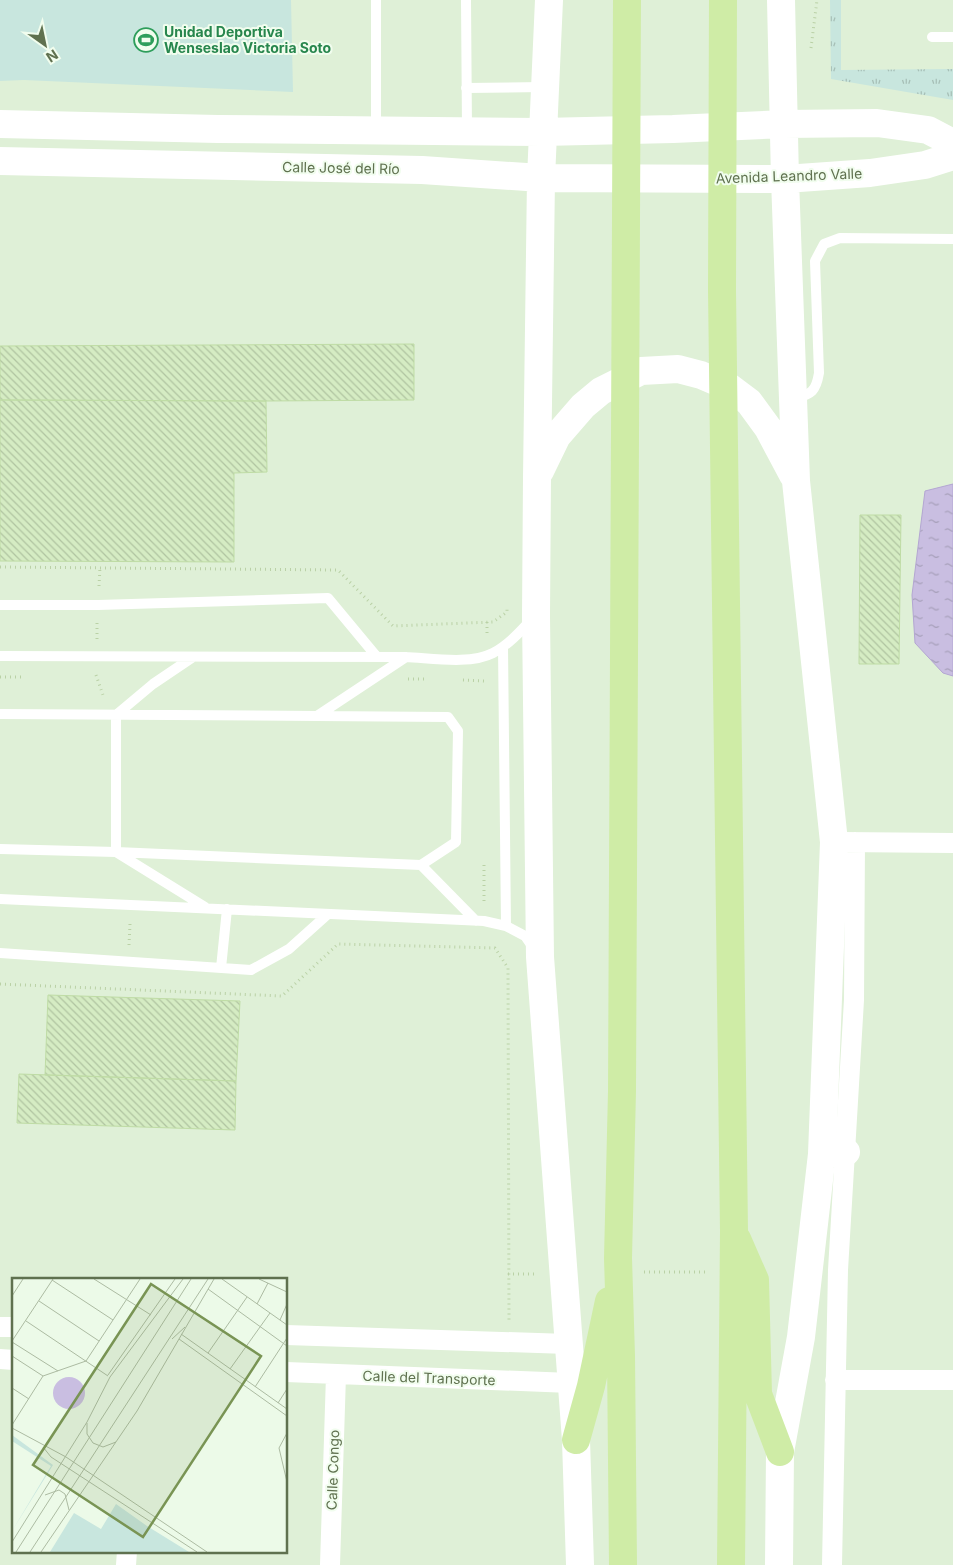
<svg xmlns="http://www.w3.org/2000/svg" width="953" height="1565" font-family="Inter,sans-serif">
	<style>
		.residential { fill: #dff0d7; fill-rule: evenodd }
		.grass { fill: url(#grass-tufts) }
		.pitch { fill: #c8e6de }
		.water { fill: url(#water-ripples); stroke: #b3a6d2 }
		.building { fill: url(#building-back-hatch); stroke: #bfdca5 }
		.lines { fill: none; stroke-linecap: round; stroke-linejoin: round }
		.path { stroke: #bad1a6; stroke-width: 3; stroke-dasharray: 1 4; stroke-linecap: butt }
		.lane { stroke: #fff; stroke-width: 10 }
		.street { stroke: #fff; stroke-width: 20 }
		.secondary { stroke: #fff; stroke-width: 28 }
		.highway { stroke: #cfeca6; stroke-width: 28 }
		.labels { text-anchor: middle; stroke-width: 4; stroke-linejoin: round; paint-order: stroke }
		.leisure-label { font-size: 14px; font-weight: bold; fill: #27864d; stroke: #f1fdee; text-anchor: start }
		.street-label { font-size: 14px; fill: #5f714f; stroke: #f1fdee }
		.inset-road { fill: none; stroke: #acbba2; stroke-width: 1 }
		.view { fill: #799454; fill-opacity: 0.15; stroke: #799454; stroke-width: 2.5 }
		.inset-edge { fill: none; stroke: #5f714f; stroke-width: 2.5 }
	</style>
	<defs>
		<pattern id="grass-tufts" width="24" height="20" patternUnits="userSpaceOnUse" patternTransform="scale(1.25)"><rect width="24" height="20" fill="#c8e6de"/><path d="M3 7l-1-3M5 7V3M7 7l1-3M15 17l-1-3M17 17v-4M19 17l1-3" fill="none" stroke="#a6bfb6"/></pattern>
		<pattern id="water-ripples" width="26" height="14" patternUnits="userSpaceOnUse" patternTransform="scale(1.25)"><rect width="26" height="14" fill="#c9bee1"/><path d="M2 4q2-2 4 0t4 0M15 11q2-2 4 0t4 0" fill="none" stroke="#a69fb9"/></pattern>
		<pattern id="building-back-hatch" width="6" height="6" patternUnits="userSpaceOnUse" patternTransform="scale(1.25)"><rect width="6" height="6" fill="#d5ecc3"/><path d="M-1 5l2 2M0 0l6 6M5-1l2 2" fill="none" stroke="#b0c4a1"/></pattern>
	</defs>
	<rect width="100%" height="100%" fill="#ecfae8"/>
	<path class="residential" d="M0,0H953V1565H0ZM14,1279H286V1551H14Z"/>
	<path class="grass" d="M830,0H841V70L953,69V100L831,79Z"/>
	<path class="pitch" d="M0,0H291L293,92L24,80L0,81Z"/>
	<path class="water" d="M953,484V676L943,673L915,643L912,595L925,491Z"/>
	<path class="building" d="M414,344V400L266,401L0,400V346Z
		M0,400L266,401L267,472L234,473V562L0,561Z
		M860,515H901L899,664H859Z
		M48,995L240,1001L236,1081L45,1075Z
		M19,1074L236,1081L235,1130L17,1123Z"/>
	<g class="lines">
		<path class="path" d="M811,48L817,0
			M0,567L338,570L393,626L493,622L507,612V609
			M99,586L100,567
			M487,622V635
			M97,639V623
			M96,675L104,698
			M0,677H24
			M408,679H427
			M463,680L484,681
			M484,901V865
			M129,945L130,924
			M0,984L282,996L338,944L495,948L508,968L509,1320
			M644,1272H708
			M508,1274H538"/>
		<path class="lane" d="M376,0V129
			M466,0L467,130
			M932,37H953
			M466,88L544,87
			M794,399C812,394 816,391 819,373L815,261L824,244L840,238L953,239
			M0,605H98L328,598L377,657
			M503,647L506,926
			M0,656L406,657C431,658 470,665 493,653C508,645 520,632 531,620
			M193,657L153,684L116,715V852L205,907
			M0,714L317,716L406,657
			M317,716L448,717L458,731L456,842L421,865
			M0,849L116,852L421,865L476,921
			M0,899L484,921L506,926L525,936L534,949
			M0,953L251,970L289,949L328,914
			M221,968L227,909"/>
		<path class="street" d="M841,842L953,843
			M0,1327H14
			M286,1335L568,1344
			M0,1359L14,1360
			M286,1372L571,1383
			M835,1380H953
			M126,1565L127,1551
			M330,1565L336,1375
			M832,1565L838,1270L854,1000L855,842"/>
		<path class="secondary" d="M549,0L541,178L537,478L536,616L540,957L576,1440L580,1565
			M0,124L218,129L542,132L673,129L784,124L877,123L928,130L953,143
			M0,161L422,170L541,178L785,179L870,173L925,165L953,156
			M540,471L557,436L583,406L601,391L641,371L678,369L701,375L729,387L749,402L768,428L793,475
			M822,1154L846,1152
			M779,1565L780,1452L801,1337L822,1154L834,842L796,481L785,179L781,0"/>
		<path class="highway" d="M723,0L722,290L734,1231L731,1565
			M737,1239L755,1280L758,1394L780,1452
			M576,1440L591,1386L609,1301
			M623,1565L621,1356L618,1258L622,1091L627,0"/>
	</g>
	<defs>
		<g id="stadium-ring" transform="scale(1.25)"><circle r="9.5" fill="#f1fdee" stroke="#2e9e5b" stroke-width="1.5"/><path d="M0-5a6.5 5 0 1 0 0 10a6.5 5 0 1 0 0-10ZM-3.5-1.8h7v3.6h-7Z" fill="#2e9e5b"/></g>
	</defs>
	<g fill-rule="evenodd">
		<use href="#stadium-ring" x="146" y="40"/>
	</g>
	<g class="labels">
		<g class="leisure-label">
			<text x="164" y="37">Unidad Deportiva<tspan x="164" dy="16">Wenseslao Victoria Soto</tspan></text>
		</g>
		<g class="street-label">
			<text transform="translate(341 168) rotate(1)" y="5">Calle José del Río</text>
			<text transform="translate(789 176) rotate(-2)" y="5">Avenida Leandro Valle</text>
			<text transform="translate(429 1378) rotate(2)" y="5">Calle del Transporte</text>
			<text transform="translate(333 1470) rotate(-88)" y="5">Calle Congo</text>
		</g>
	</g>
	<g transform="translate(12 1278)">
		<rect width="275" height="275" fill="#ecfae8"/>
		<path d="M0,157L41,187L0,253L39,188L0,163Z" fill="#c8e6de"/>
		<path d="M104,226L135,248L177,274H38L62,235L89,251Z" fill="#c8e6de"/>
		<path d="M41 115a16 16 0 1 1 32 0a16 16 0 1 1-32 0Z" fill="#c9bee1"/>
		<path class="inset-road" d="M82,1L139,37M210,1L275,47M247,1L275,14M40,2L101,42M196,11L275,68M0,18L11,1M27,23L87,63M245,26L256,5M268,42L275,26M14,43L96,98M169,56L275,131M160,61L173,49M167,61L275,138M0,63L41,1M0,64L46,93M196,75L235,19M0,78L31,98M218,91L258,35M96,97L163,1M243,109L275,60M0,110L17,121M266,125L275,111M75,145V156L81,165L91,169L104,164M0,147L31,98L74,83L128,1M0,150L54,179L195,274M275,155L267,170L275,204M31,169L39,179L185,274M33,217L47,212L53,216L57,232M0,264L75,144L98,99L171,1M4,274L179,1M18,274L196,1M29,274L125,133L202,1"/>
		<path class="view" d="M139,6L249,78L131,259L21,187Z"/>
		<rect width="275" height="275" class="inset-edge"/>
	</g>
	<g transform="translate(45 45) rotate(147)" stroke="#f1fdee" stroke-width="4" paint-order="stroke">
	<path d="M0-4L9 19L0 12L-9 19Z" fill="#5f714f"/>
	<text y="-8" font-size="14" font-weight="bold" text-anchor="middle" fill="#5f714f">N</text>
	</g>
</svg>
